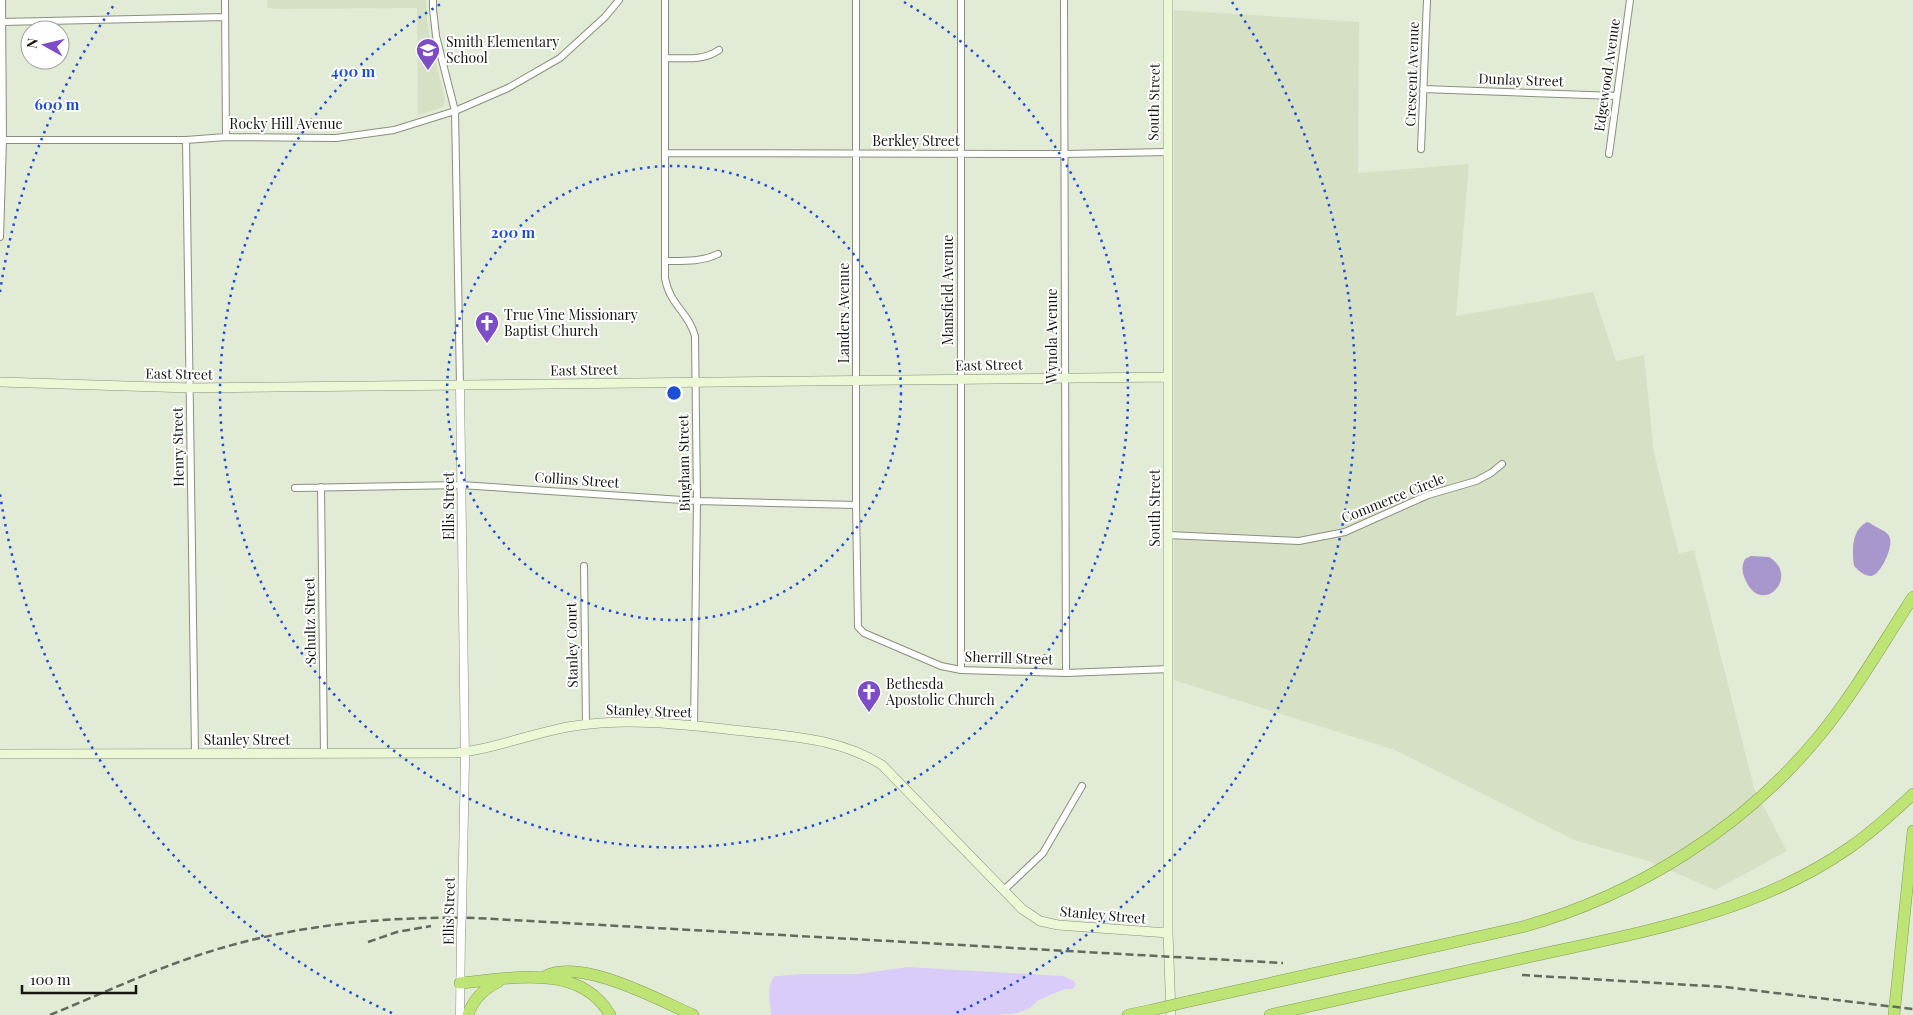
<svg xmlns="http://www.w3.org/2000/svg" width="1913" height="1015" font-family="'Playfair Display',serif">
	<style>
		.built { fill: #d5e0c4 }
		.green { fill: #d9ccf9 }
		.water { fill: #a897cd }
		.lines { fill: none; stroke-linecap: round; stroke-linejoin: round }
		.minor-casing { stroke: #88907d; stroke-width: 8 }
		.tertiary-casing { stroke: #88907d; stroke-width: 9 }
		.secondary-casing { stroke: #88907d; stroke-width: 10 }
		.motorway-casing { stroke: #839c52; stroke-width: 12 }
		.minor { stroke: #fff; stroke-width: 6 }
		.tertiary { stroke: #fff; stroke-width: 8 }
		.secondary { stroke: #ecf7d6; stroke-width: 9 }
		.motorway { stroke: #bfe476; stroke-width: 11 }
		.rail { stroke: #64695d; stroke-width: 2.5; stroke-dasharray: 8 4; stroke-linecap: butt }
		.tertiary-bridge-casing { stroke: #88907d; stroke-width: 9; stroke-linecap: butt }
		.motorway-bridge-casing { stroke: #839c52; stroke-width: 12; stroke-linecap: butt }
		.tertiary-bridge { stroke: #fff; stroke-width: 8 }
		.motorway-bridge { stroke: #bfe476; stroke-width: 11 }
		.ring { fill: none; stroke: #1d4ed8; stroke-width: 2.5; stroke-dasharray: 2.5 5 }
		.labels { text-anchor: middle; stroke-width: 4; stroke-linejoin: round; paint-order: stroke }
		.poi-label { font-size: 14px; fill: #141710; stroke: #fff; text-anchor: start }
		.street-label { font-size: 14px; fill: #141710; stroke: #fff }
		.centre { fill: #1d4ed8; stroke: #fff; stroke-width: 2.5 }
		.ring-label { font-size: 15px; text-anchor: middle; font-weight: bold; fill: #1d4ed8; stroke: #fff; stroke-width: 4; stroke-linejoin: round; paint-order: stroke }
	</style>
	<rect width="100%" height="100%" fill="#e2ebd6"/>
	<path class="built" d="M267,0H426L427,20L431,45L445,98L444,105L441,108L418,115L417,8L282,9L267,8Z
		M1174,10L1359,22L1358,173L1469,164L1456,316L1593,292L1616,361L1644,355L1654,453L1679,554L1694,550L1754,788L1787,851L1715,890L1649,861L1574,840L1395,750L1174,680Z"/>
	<path class="green" d="M908,967L1063,976L1074,981L1076,985L1073,989H1065L1052,994L1037,1001L1030,1008L1017,1013L996,1015H771C771,1003 765,986 775,976L804,974H858Z"/>
	<path class="water" d="M1867,522L1870,523C1876,528 1886,530 1889,536C1895,545 1880,576 1871,576C1864,576 1858,570 1854,566C1852,552 1851,530 1867,522Z
		M1751,556L1769,557C1801,576 1762,617 1746,581C1742,573 1741,567 1745,559Z"/>
	<g class="lines">
		<g class="minor-casing">
			<path id="minor" d="M225,0L226,137
				M433,0V9L436,36L455,111L460,385
				M665,0V278C670,306 688,311 695,336L697,501L694,726
				M856,0V505L858,627L864,633L941,666L961,670L1066,673L1169,669
				M961,0V670
				M1064,0L1066,673
				M2,22L225,17
				M666,58C683,58 704,61 719,50
				M1423,89L1617,96
				M3,140H186L226,137L336,138L394,130L455,111L508,88L560,58L605,17L619,0
				M186,140L195,754
				M1421,149L1427,0
				M665,153L1065,154L1167,152
				M1609,154L1630,0
				M0,237L3,140L2,0
				M665,261C684,261 701,262 718,254
				M321,487L324,754
				M295,488L461,485L697,501L856,505
				M1168,535L1299,541L1345,532L1428,495L1476,481L1491,473L1502,464
				M584,566L586,724
				M1004,890L1043,853L1082,786"/>
		</g>
		<g class="tertiary-casing">
			<path id="tertiary" d="M460,385L465,760L462,912
				M460,1015L461,932"/>
		</g>
		<g class="secondary-casing">
			<path id="secondary" d="M1168,0V933L1171,1015
				M0,382L190,388L1168,377
				M0,754L456,753C496,749 534,732 574,726C631,717 687,725 744,731C792,737 839,738 882,765L1022,909L1040,921L1058,925L1168,933"/>
		</g>
		<g class="motorway-casing">
			<path id="motorway" d="M544,977C579,956 659,1000 693,1015
				M460,983C510,979 580,962 610,1015
				M1186,1002L1522,927C1637,895 1744,828 1820,735C1855,692 1883,643 1913,597
				M468,1015C473,999 484,989 498,982
				M1128,1015L1152,1010
				M1270,1015C1358,995 1445,976 1533,956C1642,932 1756,913 1849,848C1872,832 1893,813 1913,794
				M1894,1015L1913,831"/>
		</g>
		<use href="#minor" class="minor"/>
		<use href="#tertiary" class="tertiary"/>
		<use href="#secondary" class="secondary"/>
		<use href="#motorway" class="motorway"/>
		<path class="rail" d="M368,942L397,932L431,926
			M1522,975L1725,987L1913,1009
			M50,1015C101,994 152,970 205,953C293,925 384,916 476,918L1283,963"/>
		<g class="tertiary-bridge-casing">
			<path id="tertiary-bridge" d="M461,932L462,912"/>
		</g>
		<g class="motorway-bridge-casing">
			<path id="motorway-bridge" d="M1152,1010L1186,1002"/>
		</g>
		<use href="#tertiary-bridge" class="tertiary-bridge"/>
		<use href="#motorway-bridge" class="motorway-bridge"/>
	</g>
	<g class="ring">
		<circle cx="674" cy="393" r="227"/>
		<path d="M904 2A454 454 0 1 1 444 2"/>
		<path d="M392 1013A681 681 0 0 1 0 494M0 292A681 681 0 0 1 116 2M1232 2A681 681 0 0 1 956 1013"/>
	</g>
	<defs>
		<g id="school-pin" transform="scale(1.25)"><path d="M0 17L-7.5 6A9.5 9.5 0 1 1 7.5 6Z" fill="#7c4dc5" stroke="#fff"/><path d="M0-5L7-2L0 1L-7-2ZM-4 1L0 2.5L4 1V4Q0 6-4 4Z" fill="#fff"/></g>
		<g id="church-pin" transform="scale(1.25)"><path d="M0 17L-7.5 6A9.5 9.5 0 1 1 7.5 6Z" fill="#7c4dc5" stroke="#fff"/><path d="M-1.2-6h2.4v3.5h3.3v2.4h-3.3V6h-2.4V-.1h-3.3v-2.4h3.3Z" fill="#fff"/></g>
	</defs>
	<g fill-rule="evenodd">
		<use href="#school-pin" x="428" y="50"/>
		<use href="#church-pin" x="487" y="323"/>
		<use href="#church-pin" x="869" y="692"/>
	</g>
	<g class="labels">
		<g class="poi-label">
			<text x="446" y="47">Smith Elementary<tspan x="446" dy="16">School</tspan></text>
			<text x="504" y="320">True Vine Missionary<tspan x="504" dy="16">Baptist Church</tspan></text>
			<text x="886" y="689">Bethesda<tspan x="886" dy="16">Apostolic Church</tspan></text>
		</g>
		<g class="street-label">
			<text transform="translate(1412 74) rotate(-88)" y="5">Crescent Avenue</text>
			<text transform="translate(1607 75) rotate(-82)" y="5">Edgewood Avenue</text>
			<text transform="translate(1521 80) rotate(2)" y="5">Dunlay Street</text>
			<text transform="translate(1154 102) rotate(-89)" y="5">South Street</text>
			<text x="286" y="129">Rocky Hill Avenue</text>
			<text x="916" y="146">Berkley Street</text>
			<text transform="translate(948 290) rotate(-90)" y="5">Mansfield Avenue</text>
			<text transform="translate(844 313) rotate(-90)" y="5">Landers Avenue</text>
			<text transform="translate(1052 336) rotate(-90)" y="5">Wynola Avenue</text>
			<text transform="translate(989 365) rotate(-1)" y="5">East Street</text>
			<text transform="translate(584 370) rotate(-1)" y="5">East Street</text>
			<text transform="translate(179 374) rotate(1)" y="5">East Street</text>
			<text transform="translate(178 447) rotate(-91)" y="5">Henry Street</text>
			<text transform="translate(684 463) rotate(-91)" y="5">Bingham Street</text>
			<text transform="translate(577 480) rotate(4)" y="5">Collins Street</text>
			<text transform="translate(1393 498) rotate(-22)" y="5">Commerce Circle</text>
			<text transform="translate(449 506) rotate(-90)" y="5">Ellis Street</text>
			<text transform="translate(1155 508) rotate(-90)" y="5">South Street</text>
			<text transform="translate(310 621) rotate(-91)" y="5">Schultz Street</text>
			<text transform="translate(572 645) rotate(-91)" y="5">Stanley Court</text>
			<text transform="translate(1009 658) rotate(2)" y="5">Sherrill Street</text>
			<text transform="translate(649 711) rotate(2)" y="5">Stanley Street</text>
			<text x="247" y="745">Stanley Street</text>
			<text transform="translate(449 911) rotate(-89)" y="5">Ellis Street</text>
			<text transform="translate(1103 915) rotate(5)" y="5">Stanley Street</text>
		</g>
	</g>
	<circle cx="674" cy="393" r="8" class="centre"/>
	<g class="ring-label">
		<text x="353" y="77">400 m</text>
		<text x="57" y="110">600 m</text>
		<text x="513" y="238">200 m</text>
	</g>
	<g transform="translate(45 45) rotate(278)"><circle r="24" fill="#ffffff" stroke="#a1a29f"/>
	<path d="M0-4L9 19L0 12L-9 19Z" fill="#7c4dc5"/>
	<text y="-8" font-size="14" font-weight="bold" text-anchor="middle" fill="#141710">N</text>
	</g>
	<path d="M22 985v8h114v-8" fill="none" stroke="#141710" stroke-width="2.5"/>
	<text x="30" y="985" font-size="15" fill="#141710" stroke="#ffffff" stroke-width="4" paint-order="stroke">100 m</text>
</svg>
